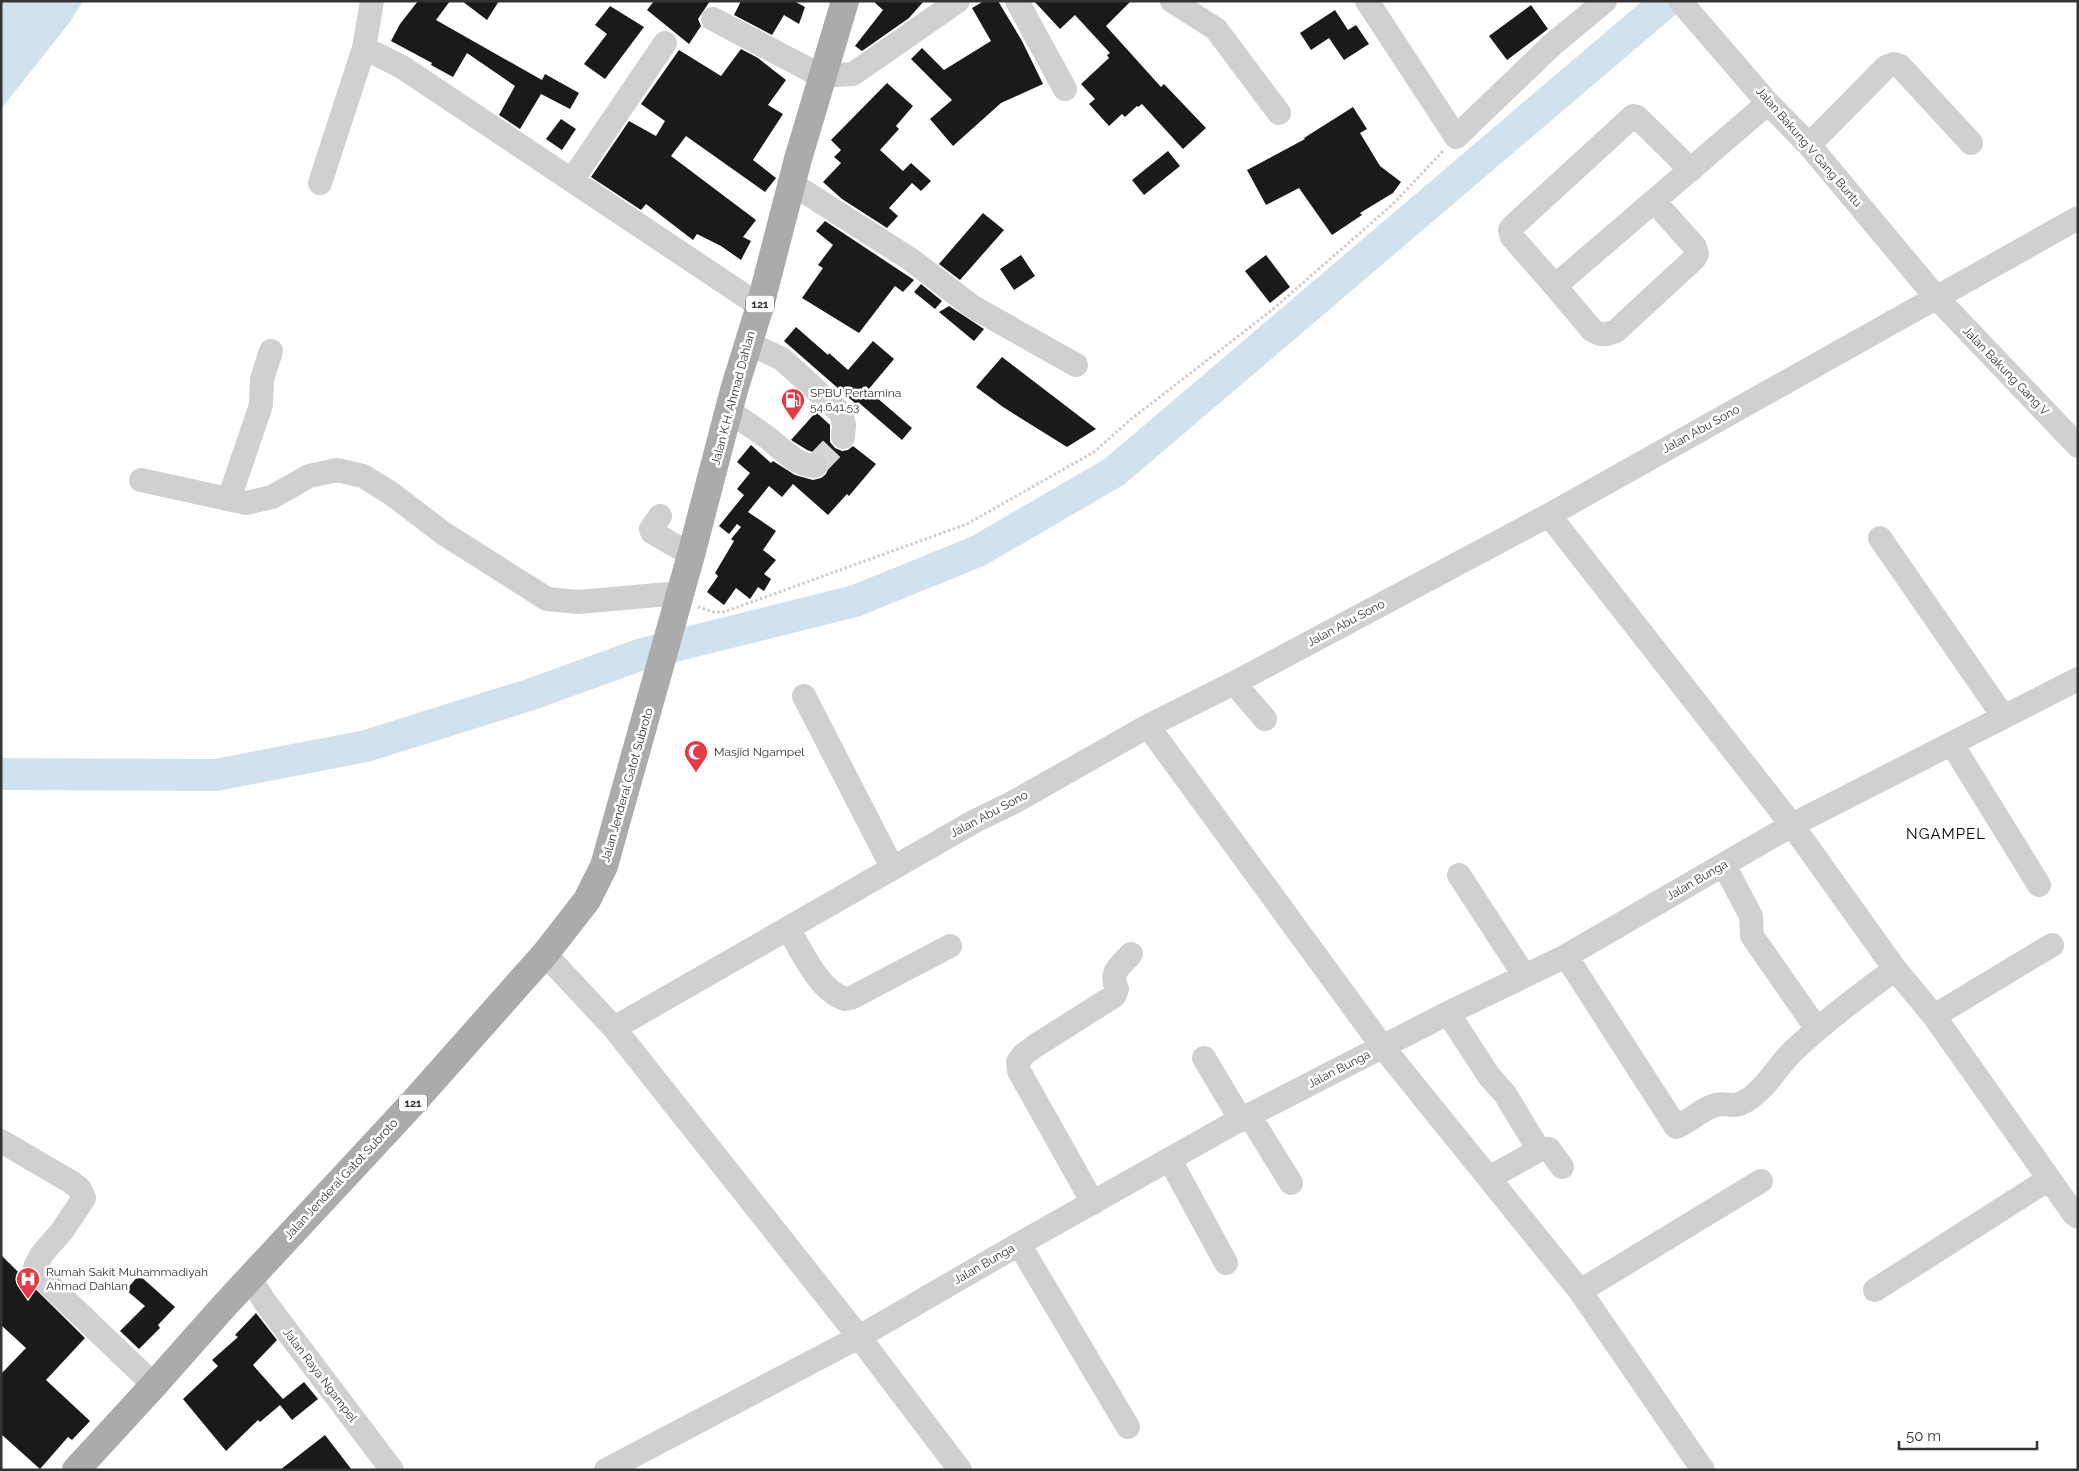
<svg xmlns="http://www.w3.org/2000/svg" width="2079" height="1471" font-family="Raleway,sans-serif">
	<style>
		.water { fill: #cfe2ee }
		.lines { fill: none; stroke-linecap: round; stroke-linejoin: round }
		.river { stroke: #cfe2ee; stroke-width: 32 }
		.building { fill: #1a1a1a }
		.minor-tunnel { stroke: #d6d6d6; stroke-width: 24; stroke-dasharray: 24 12; stroke-linecap: butt }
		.path { stroke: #cdcdcd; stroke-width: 3; stroke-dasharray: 2.5 2.5; stroke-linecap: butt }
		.minor { stroke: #d0d0d0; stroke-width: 24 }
		.major { stroke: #ababab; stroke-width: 28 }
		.labels { text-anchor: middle; stroke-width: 5; stroke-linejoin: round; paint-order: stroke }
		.shield { fill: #fff; stroke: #707070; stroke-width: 1 }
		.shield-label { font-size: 11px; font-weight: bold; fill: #333 }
		.street-label { font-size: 12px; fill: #333; stroke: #fff }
		.poi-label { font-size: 12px; fill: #333; stroke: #fff; text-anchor: start }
		.quarter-label { font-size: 15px; letter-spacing: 1px; fill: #000; stroke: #fff }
	</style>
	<rect width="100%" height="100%" fill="#fff"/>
	<path class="water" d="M1,1H83L70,22L1,109Z"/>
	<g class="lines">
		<path class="river" d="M1,774L216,775L366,746L532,694L642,654L855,601L978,551L1114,472L1667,1"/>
	</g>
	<path class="building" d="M418,1H450L436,20L542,80L545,74L579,93L570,109L541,94L520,129L499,115L515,86L467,53L453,77L431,65L432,63L391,41L400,24Z
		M462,1H499L487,20Z
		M654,1H710L698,19L701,26L689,44L647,10Z
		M741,1H794L805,7L799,24L784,15L772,35L734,15Z
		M873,1H924L909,18L862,51L855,46L883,10Z
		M984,1H998L1022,41L1043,84L1001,103L953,146L930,119L952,100L911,59L922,48L944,70L991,41L972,8Z
		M1034,1H1131L1106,26L1161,87L1164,84L1206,128L1183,149L1142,104L1138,107L1137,106L1125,117L1122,114L1109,126L1089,104L1095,99L1081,84L1109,58L1107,55L1110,53L1075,15L1060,29Z
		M1531,5L1548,29L1507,60L1489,36Z
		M610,6L644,27L605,79L584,64L607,34L595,25Z
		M1335,10L1348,30L1356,25L1369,44L1344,60L1329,38L1311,50L1300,33Z
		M741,49L758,58L786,80L768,105L783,114L753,160L776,178L765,192L686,136L671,156L756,220L743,237L751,241L741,260L721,246L697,234L693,240L646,204L641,210L591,177L629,121L656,136L665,121L641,104L679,50L721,76Z
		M887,83L913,106L896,126L899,129L880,150L903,171L911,163L931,181L921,191L912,183L889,208L898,216L887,228L842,199L823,182L841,163L834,157L841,150L831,140Z
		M1353,107L1367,129L1360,133L1380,166L1401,182L1393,193L1360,213L1362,215L1332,235L1299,188L1266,205L1247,170L1305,139L1304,138Z
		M561,119L576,129L562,150L546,139Z
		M1168,151L1180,166L1144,195L1132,180Z
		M983,213L1004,230L960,280L939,264Z
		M825,221L914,280L903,292L895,286L859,333L802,298L823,268L818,265L833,245L816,231Z
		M1021,255L1035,276L1014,290L1000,269Z
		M1266,255L1290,287L1270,303L1245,271Z
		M921,284L942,301L935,309L914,292Z
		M949,306L984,329L974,341L939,312Z
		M796,327L828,355L829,353L848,370L873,341L894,359L868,390L912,428L902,440L858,402L856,404L784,341Z
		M1002,357L1096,429L1067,447L1003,407L976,387Z
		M816,412L830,425V442L835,448L842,451L848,450L853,446L876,464L849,496L847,494L828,515L793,484L782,497L769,486L748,512L776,531L763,550L776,560L764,574L771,579L764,591L758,587L750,599L736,588L724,605L707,592L718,576L715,573L734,541L731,539L741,527L737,524L729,534L719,526L744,495L737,489L750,473L737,462L751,445L771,463L773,461L795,475L813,480L821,478L826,474L829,467L828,460L824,456L807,450L791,440Z
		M1,1255L85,1338L46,1380L90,1421L72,1440L68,1437L40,1469L1,1434V1374L26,1348L1,1325Z
		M139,1275L175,1307L158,1325L160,1328L139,1349L120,1331L145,1306L126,1290Z
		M256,1313L277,1340L253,1365L283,1399L304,1382L318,1399L292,1420L280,1405L260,1422L258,1420L226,1451L183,1399L218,1366L212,1360L238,1337L235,1335Z
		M325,1435L352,1470H280Z"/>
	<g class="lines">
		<path class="minor-tunnel" d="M815,466L843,437"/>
		<path class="path" d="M698,607L714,612H724L967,524L1094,452L1130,420L1272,310L1393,204L1444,150"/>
		<path class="minor" d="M372,1L364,48L402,67L760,306
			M1017,1L1065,89
			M1172,1L1216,29L1279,113
			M1367,1L1456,137L1553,44L1605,1
			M1680,1L1768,103L1809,145L1935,296L2078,446
			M713,19L821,76L853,74L958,1
			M1809,145L1886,67L1894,64L1900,66L1971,143
			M1691,170L1637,117L1633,116L1513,226L1510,230L1512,237L1555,286L1768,103
			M572,180L665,43
			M320,183L364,48
			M791,183L910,259L973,307L1076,365
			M1555,286L1592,330C1601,336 1606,335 1616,331L1694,259L1697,254L1695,247L1654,201
			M748,343L782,359L841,413L844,425L843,437
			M729,411C742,420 756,429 768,438C783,450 795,465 815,466
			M141,480L246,503L272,497L309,476L337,470L363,476L392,494L443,533L547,599L578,602L680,593
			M229,499L261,405L262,379L271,351
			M1549,515L1792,825L1895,969L1934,1016L2074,1214L2078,1217
			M660,516L651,529L652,532L691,555
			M1880,538L2003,716
			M1234,683L1265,719
			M804,696L892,867
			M1148,726L1382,1046L1580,1291L1703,1470
			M1952,744L2039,885
			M1724,865L1751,916L1752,936L1817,1029
			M1459,875L1524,975
			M788,928C801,950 819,991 845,999L851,998L950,946
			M545,954L614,1028L859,1337L960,1470
			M1566,956L1676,1127C1690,1122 1700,1109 1716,1105C1725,1102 1733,1108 1742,1103C1764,1092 1776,1068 1793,1051C1825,1021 1860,995 1895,969
			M1448,1013L1489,1076L1505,1094L1539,1150
			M1934,1016L2052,945
			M614,1028L975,821L1014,802L1148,726L1234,683L1549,515L2078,218
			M1204,1058L1241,1120
			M1249,1115L1291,1183
			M1,1141L71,1182L80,1189L84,1198L62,1231L42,1254L35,1267L38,1274L154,1385
			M1170,1160L1226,1263
			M1489,1178L1539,1150L1549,1149L1562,1167
			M1093,1203L1019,1071L1018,1062L1023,1055L1035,1046L1114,996L1117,989C1109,971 1120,967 1131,954
			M1019,1244L1128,1427
			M250,1278L265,1302L392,1470
			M1875,1290L2049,1179
			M1580,1291L1761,1181
			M606,1470L859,1337L1019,1244L1232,1124L1448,1013L1566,956L1792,825L2078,679"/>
		<path class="major" d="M76,1470L154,1385L224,1306L411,1105L545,954L587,900L604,866L691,555L734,390L760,306L798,159L845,1"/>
	</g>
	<defs>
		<g id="fuel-pin" transform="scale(1.25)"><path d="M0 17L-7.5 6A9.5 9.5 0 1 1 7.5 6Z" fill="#e63946" stroke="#fff"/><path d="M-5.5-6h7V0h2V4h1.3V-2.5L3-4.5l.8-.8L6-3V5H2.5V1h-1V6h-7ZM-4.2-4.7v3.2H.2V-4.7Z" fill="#fff"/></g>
		<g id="mosque-pin" transform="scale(1.25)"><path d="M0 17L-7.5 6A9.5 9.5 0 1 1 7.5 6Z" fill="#e63946" stroke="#fff"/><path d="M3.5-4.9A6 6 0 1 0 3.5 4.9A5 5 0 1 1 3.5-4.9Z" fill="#fff"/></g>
		<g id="hospital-pin" transform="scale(1.25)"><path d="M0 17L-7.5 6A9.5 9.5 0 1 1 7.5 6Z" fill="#e63946" stroke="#fff"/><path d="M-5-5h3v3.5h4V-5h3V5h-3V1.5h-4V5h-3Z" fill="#fff"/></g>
	</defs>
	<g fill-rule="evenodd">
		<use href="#fuel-pin" x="793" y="400"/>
		<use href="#mosque-pin" x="696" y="752"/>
		<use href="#hospital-pin" x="28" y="1279"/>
	</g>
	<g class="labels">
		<g class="shield">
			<rect x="746" y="295.5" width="28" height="17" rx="4"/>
			<rect x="399" y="1094.5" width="28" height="17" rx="4"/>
		</g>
		<g class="shield-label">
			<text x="760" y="308">121</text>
			<text x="413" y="1107">121</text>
		</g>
		<g class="street-label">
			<text transform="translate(1809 147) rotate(49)" y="4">Jalan Bakung V Gang Buntu</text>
			<text transform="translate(2006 371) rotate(46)" y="4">Jalan Bakung Gang V</text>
			<text transform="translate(733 398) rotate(-75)" y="4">Jalan K.H. Ahmad Dahlan</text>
			<text transform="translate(1701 429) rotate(-29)" y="4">Jalan Abu Sono</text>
			<text transform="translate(1346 623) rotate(-28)" y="4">Jalan Abu Sono</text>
			<text transform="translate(627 785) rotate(-74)" y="4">Jalan Jenderal Gatot Subroto</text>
			<text transform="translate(989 814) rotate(-28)" y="4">Jalan Abu Sono</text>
			<text transform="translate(1697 880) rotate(-30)" y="4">Jalan Bunga</text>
			<text transform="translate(1339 1069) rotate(-27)" y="4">Jalan Bunga</text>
			<text transform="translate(341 1179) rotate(-47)" y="4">Jalan Jenderal Gatot Subroto</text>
			<text transform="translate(984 1264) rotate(-30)" y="4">Jalan Bunga</text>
			<text transform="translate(320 1375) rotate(53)" y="4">Jalan Raya Ngampel</text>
		</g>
		<g class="poi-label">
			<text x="810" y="397">SPBU Pertamina<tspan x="810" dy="14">54.641.53</tspan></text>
			<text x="714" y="756">Masjid Ngampel</text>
			<text x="46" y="1276">Rumah Sakit Muhammadiyah<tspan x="46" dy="14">Ahmad Dahlan</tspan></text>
		</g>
		<g class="quarter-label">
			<text x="1946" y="839">NGAMPEL</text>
		</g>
	</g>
	<rect width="2079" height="1471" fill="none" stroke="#333333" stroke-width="5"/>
	<path d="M1899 1441v8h138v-8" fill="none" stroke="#333333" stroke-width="2.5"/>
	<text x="1906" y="1441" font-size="15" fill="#333333" stroke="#ffffff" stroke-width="4" paint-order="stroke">50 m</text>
</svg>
